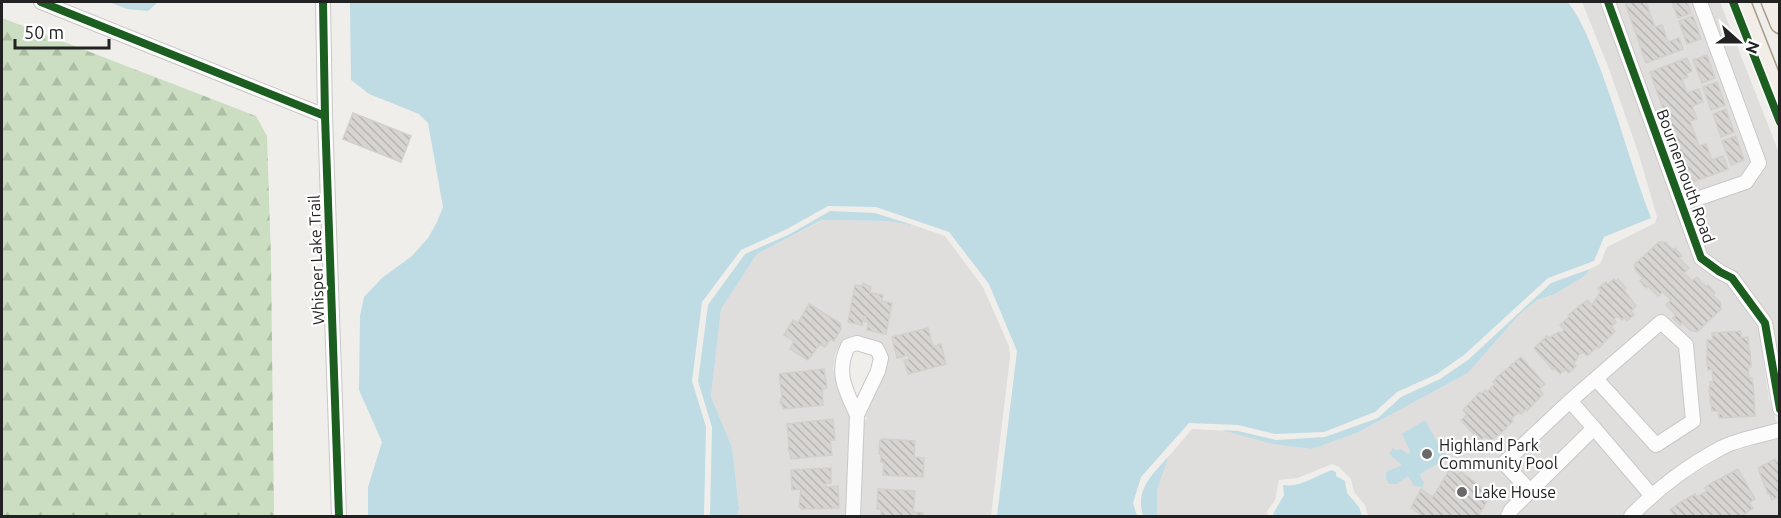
<svg xmlns="http://www.w3.org/2000/svg" width="1781" height="518" font-family="Ubuntu,sans-serif">
	<style>
		.residential { fill: #dfdedc }
		.forest { fill: url(#forest-firs) }
		.water { fill: #bfdbe3 }
		.building { fill: url(#building-back-hatch); stroke: #d3d0cc; stroke-width: 1.5 }
		.lines { fill: none; stroke-linecap: round; stroke-linejoin: round }
		.minor-casing { stroke: #c9c8c7; stroke-width: 16 }
		.major-casing { stroke: #a79c86; stroke-width: 21 }
		.minor { stroke: #fdfcfc; stroke-width: 14 }
		.major { stroke: #f3ede7; stroke-width: 18 }
		.cycleway-casing { stroke: #fff; stroke-width: 11 }
		.cycleway { stroke: #1b5e20; stroke-width: 8 }
		.poi-dot { fill: #6a6968; stroke: #fff; stroke-width: 2 }
		.labels { text-anchor: middle; stroke-width: 4.5; stroke-linejoin: round; paint-order: stroke }
		.street-label { font-size: 16px; fill: #222; stroke: #fff }
		.poi-label { font-size: 16px; fill: #222; stroke: #fff; text-anchor: start }
	</style>
	<defs>
		<pattern id="forest-firs" width="22" height="20" patternUnits="userSpaceOnUse" patternTransform="scale(1.5)"><rect width="22" height="20" fill="#cbdec1"/><path d="M5 1l3.5 6h-7zM16 11l3.5 6h-7z" fill="#aebea6"/></pattern>
		<pattern id="building-back-hatch" width="6" height="6" patternUnits="userSpaceOnUse" patternTransform="scale(1.5)"><rect width="6" height="6" fill="#d7d4d2"/><path d="M-1 5l2 2M0 0l6 6M5-1l2 2" fill="none" stroke="#b8b6b4"/></pattern>
	</defs>
	<rect width="100%" height="100%" fill="#f0eeeb"/>
	<path class="residential" d="M1582,2H1601L1694,259L1715,277L1727,283L1758,325L1769,399L1777,424L1719,441L1675,469L1638,499L1621,516H1368L1365,505L1354,492L1351,479L1339,467L1332,464L1298,478L1279,480L1275,500L1267,511L1268,516H1157V490L1169,456L1192,429L1227,431L1272,444L1312,449L1357,433L1468,373L1518,316L1537,300L1555,294L1585,276L1590,269L1600,264L1607,247L1655,223L1657,217L1639,155L1609,69Z
		M1616,2H1693L1751,161L1741,176L1686,195Z
		M1708,2H1720L1779,153V364L1771,319L1737,274L1724,267L1707,254L1690,208L1749,188L1765,166L1766,161Z
		M823,220L887,221L916,226L945,236L983,287L1009,346L1010,357L991,516H860L864,420L867,419L865,416L885,374L888,360L884,347L880,344L859,336L844,340L841,343L835,355L833,369L841,397L850,416L846,516H737L739,508L732,447L711,397L721,309L757,254Z
		M1779,437V516H1641L1649,508L1684,480L1726,454Z"/>
	<path class="forest" d="M2,18L256,116L267,136L271,260L274,516H2Z"/>
	<path class="water" d="M109,2H158L148,11L127,9Z
		M350,2H1568C1584,24 1590,43 1600,68C1619,118 1632,169 1651,218L1604,237L1594,261L1548,278L1464,355L1437,374L1397,392L1375,412L1324,432L1275,434L1238,425L1189,423L1141,477L1133,503L1137,516H997L1017,351L989,284L949,232L876,207L828,206L787,229L741,250L702,302L692,381L706,427L704,516H368V487L382,442L359,390L360,316L364,297L382,278L412,256L428,238L437,222L443,207L428,123L419,114L369,94L351,80Z
		M830,211L875,213L916,226L887,221L822,220L757,254L721,309L711,397L732,447L739,508L737,516H710L712,427L698,381L708,305L745,254L790,234Z
		M1590,269L1585,276L1555,294L1537,300L1518,316L1468,373L1357,433L1312,449L1272,444L1222,430L1238,431L1276,440L1325,437L1378,418L1401,397L1440,379L1468,360L1551,283Z
		M1425,420L1444,454L1446,453L1449,457L1420,474L1422,480L1424,482L1423,487L1414,486L1408,476L1397,484H1389L1386,478V472L1402,465L1389,454L1393,448L1395,450L1401,449L1407,454L1411,453L1402,434Z
		M1169,456L1157,490V516H1143C1135,489 1152,475 1169,456Z
		M1332,470L1336,472V476L1345,481L1347,493L1359,507L1362,516H1276L1273,514L1284,495L1283,485C1300,488 1317,475 1332,470Z"/>
	<path class="building" d="M1625,2H1646L1655,27L1662,25L1668,42L1679,38L1683,49L1646,63Z
		M1672,2H1687L1691,13L1678,18Z
		M1693,16L1701,39L1687,44L1679,21Z
		M1707,55L1715,78L1702,83L1693,60Z
		M1687,58L1692,71L1686,73L1688,77L1682,79L1687,93L1699,89L1703,102L1692,106L1697,119L1690,121L1699,146L1706,144L1712,160L1723,156L1728,169L1690,183L1650,72Z
		M1717,82L1725,105L1711,110L1703,87Z
		M1726,109L1734,132L1721,137L1713,114Z
		M353,113L411,136L401,162L343,139Z
		M1736,136L1744,160L1731,165L1722,141Z
		M1659,242H1665L1673,250L1675,248L1682,256L1679,258L1689,268L1684,273L1692,281L1697,277L1706,287L1708,285L1715,293L1713,295L1720,302L1721,309L1697,332L1690,330L1682,322L1680,325L1673,318L1676,315L1666,305L1671,300L1663,292L1658,296L1648,286L1646,288L1640,281L1643,278L1636,271L1634,265Z
		M1614,279L1616,281L1618,279L1626,288L1624,290L1636,306L1631,311L1634,315L1627,321L1624,317L1622,320L1618,316L1614,319L1616,322L1611,327L1615,331L1599,348L1598,346L1587,356L1583,352L1579,355L1574,364L1576,366L1569,373L1565,369L1560,374L1555,368L1553,370L1534,348L1547,336L1549,338L1559,332L1560,334L1564,330L1560,325L1570,316L1568,315L1587,300L1592,305L1601,291L1598,288L1606,282L1608,284Z
		M863,283L871,287L870,293L883,295L882,301L892,303L886,334L867,330L869,322H865L866,317L864,316L862,325L848,322L855,285L863,286Z
		M809,304L840,323L841,329L834,341L830,339L825,347L820,344L808,360L790,349L794,341L784,335L793,320L798,323Z
		M928,328L933,347L941,344L946,364L908,374L904,360L909,359L908,355L897,358L892,337Z
		M1741,331V338L1748,337L1749,351H1750L1751,367H1748L1749,378H1752L1753,384L1755,416L1719,418V411H1712L1710,397L1709,388L1710,387V382L1713,381L1712,369L1708,370L1707,364V340H1713L1712,333Z
		M1521,357L1545,384L1539,389L1543,394L1527,411L1526,409L1521,414L1519,412L1511,419L1513,421L1501,433L1490,441L1486,436L1480,441L1461,420L1467,415L1463,410L1480,392L1481,394L1485,390L1487,392L1495,384L1493,382L1497,377Z
		M824,369L827,388L822,389L823,405L783,409L782,404L780,403L782,396L779,374Z
		M833,419L835,440H830L832,455L791,459L790,452L788,449L789,446L787,424Z
		M884,439L915,441L914,457L924,458L923,477L883,475L884,462H881V455L879,454L880,440Z
		M1775,459L1776,462L1780,461V501L1778,497L1772,500L1769,493L1768,494L1758,468Z
		M831,468V483H826V487L838,486L839,508L801,509V506L799,507L801,489L792,490L791,470Z
		M1450,469L1458,475L1460,471L1491,495L1478,516H1423L1411,508L1421,489L1433,497Z
		M1738,469L1755,499L1749,503L1753,508L1742,516H1672L1674,515L1670,510L1681,502L1695,494L1697,497L1707,491L1705,488L1710,484Z
		M878,489L915,491L913,512L923,513V516H881V509H877Z"/>
	<g class="lines">
		<g class="minor-casing">
			<path id="minor" d="M41,2L325,116
				M323,2L325,116L339,516
				M1608,2L1701,258L1720,272L1732,278L1765,323L1780,409
				M1682,204L1746,182L1759,163L1700,2
				M1594,428L1570,401L1661,322L1686,345L1693,421L1656,445L1597,380
				M1530,491L1504,463L1570,401
				M853,516L857,415L878,371L881,358L877,349L857,343L848,346C835,373 846,391 857,415
				M1508,516L1511,510L1594,428L1652,496
				M1631,516C1656,490 1689,465 1721,448C1738,439 1761,436 1780,430"/>
		</g>
		<g class="major-casing">
			<path id="major" d="M1741,2L1780,101
				M1771,2L1780,24"/>
		</g>
		<use href="#minor" class="minor"/>
		<use href="#major" class="major"/>
		<g class="cycleway-casing">
			<path id="cycleway" d="M41,2L325,116
				M323,2L325,116L339,516
				M1608,2L1701,258L1720,272L1732,278L1765,323L1780,409
				M1733,2L1780,122"/>
		</g>
		<use href="#cycleway" class="cycleway"/>
	</g>
	<g class="poi-dot">
		<circle cx="1427" cy="454" r="6"/>
		<circle cx="1462" cy="492" r="6"/>
	</g>
	<g class="labels">
		<g class="street-label">
			<text transform="translate(1686 176) rotate(70)" y="6">Bournemouth Road</text>
			<text transform="translate(316 260) rotate(-92)" y="6">Whisper Lake Trail</text>
		</g>
		<g class="poi-label">
			<text x="1439" y="451">Highland Park<tspan x="1439" dy="18">Community Pool</tspan></text>
			<text x="1474" y="498">Lake House</text>
		</g>
	</g>
	<rect width="1781" height="518" fill="none" stroke="#222222" stroke-width="6"/>
	<g transform="translate(1739 42) rotate(111)" stroke="#ffffff" stroke-width="4.5" paint-order="stroke">
	<path d="M0-4.5L10 22L0 15L-10 22Z" fill="#222222"/>
	<text y="-9" font-size="16" font-weight="bold" text-anchor="middle" fill="#222222">N</text>
	</g>
	<path d="M15 39v9h94v-9" fill="none" stroke="#222222" stroke-width="3"/>
	<text x="24" y="39" font-size="18" fill="#222222" stroke="#ffffff" stroke-width="4.5" paint-order="stroke">50 m</text>
</svg>
